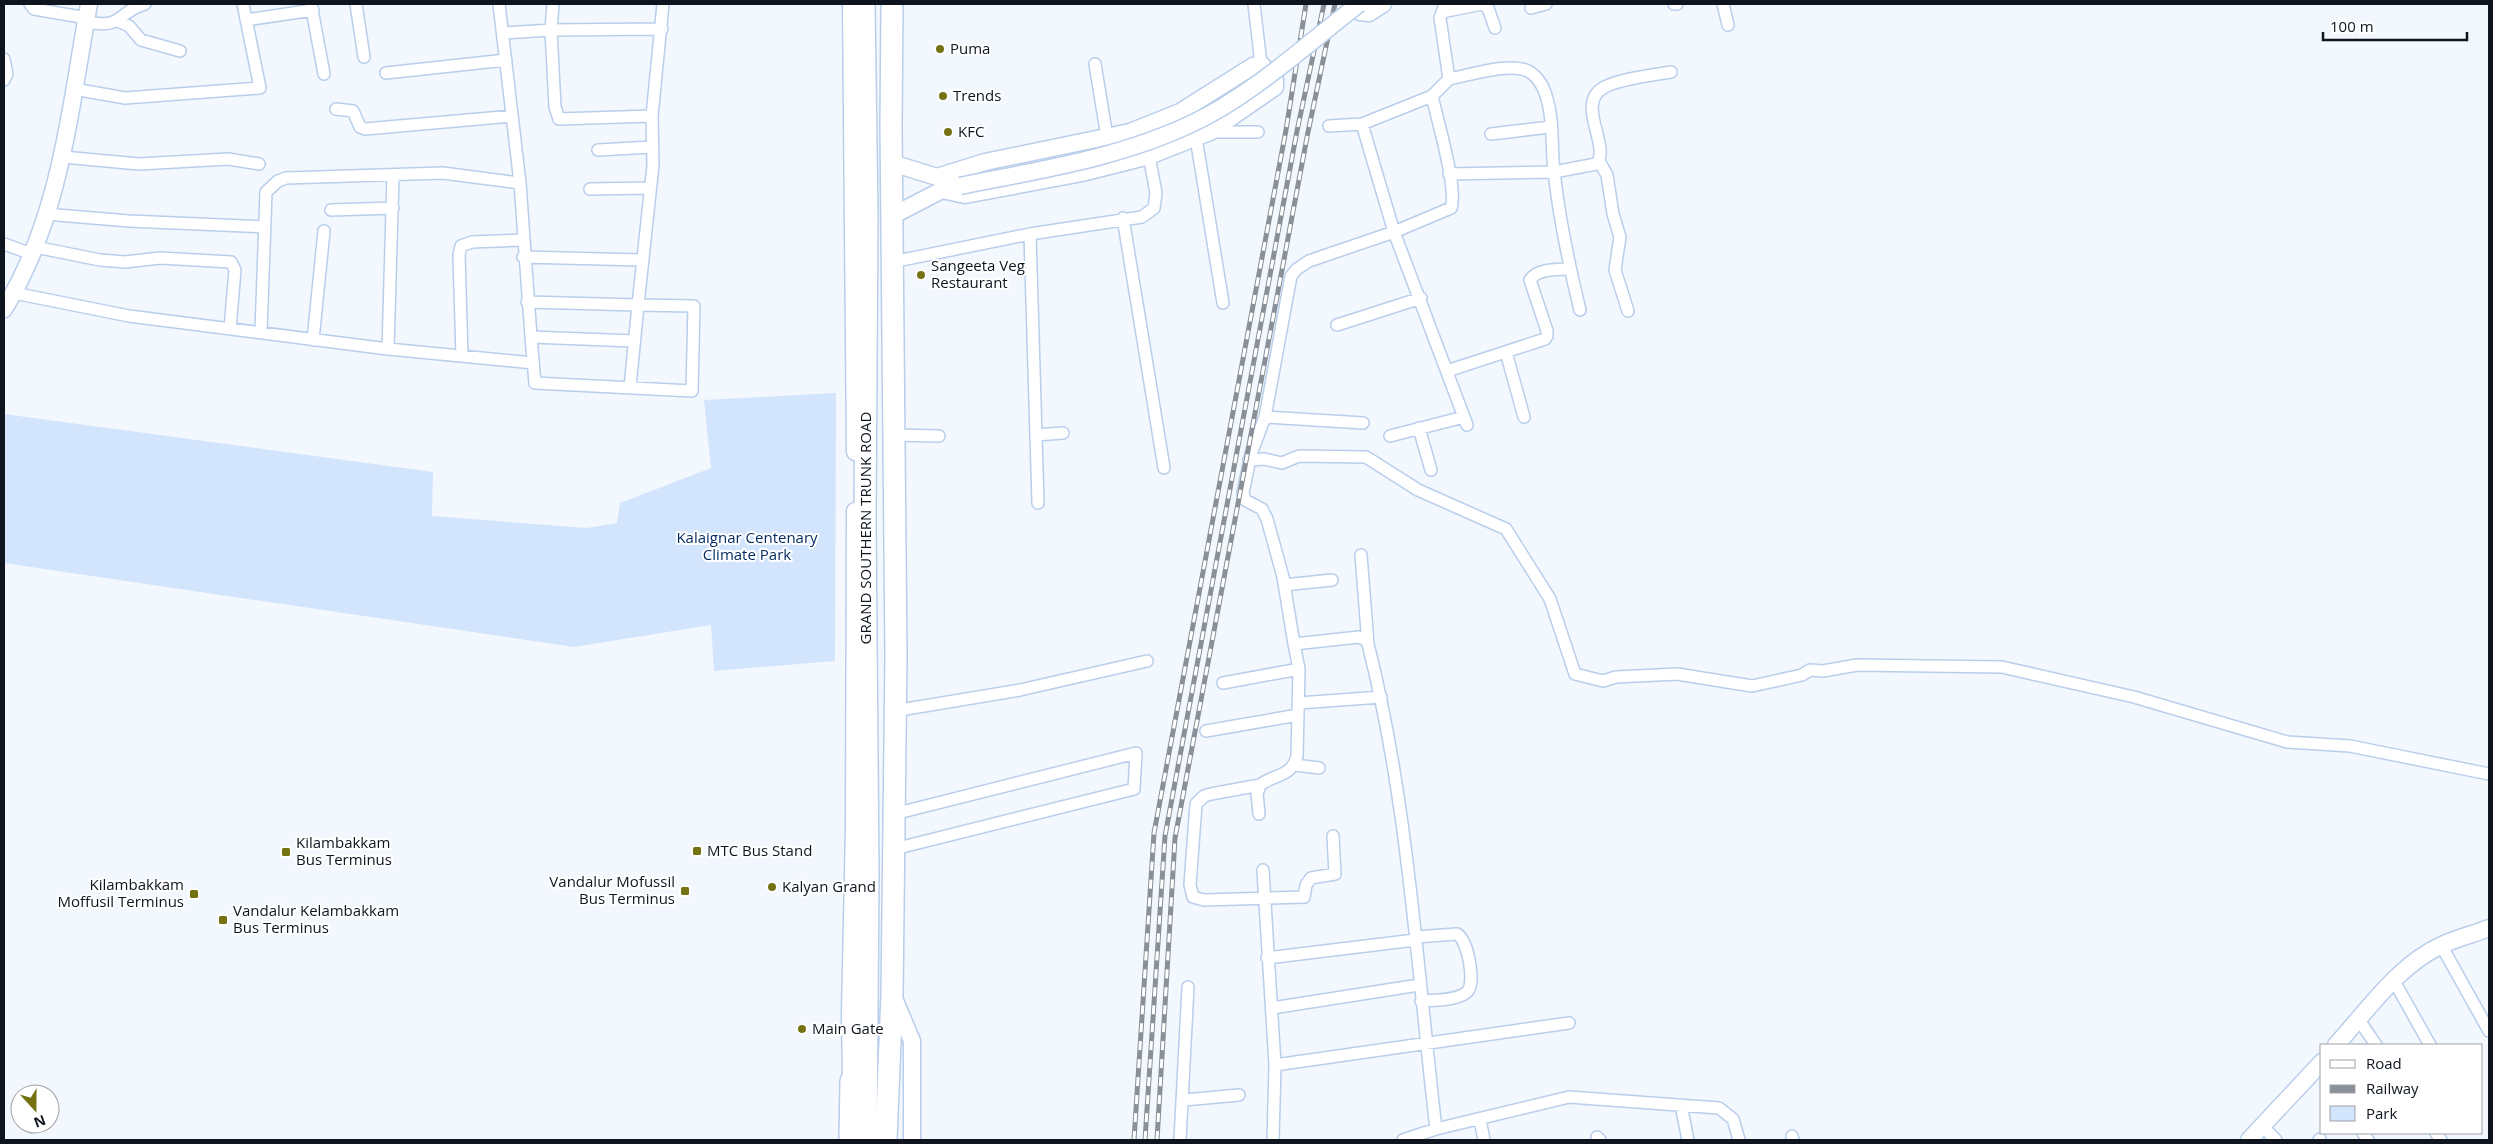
<svg xmlns="http://www.w3.org/2000/svg" width="2493" height="1144" font-family="'Open Sans',sans-serif">
	<style>
		.green { fill: #d3e4fd }
		.lines { fill: none; stroke-linecap: round; stroke-linejoin: round }
		.street-casing { stroke: #b9ceeb; stroke-width: 14 }
		.secondary-casing { stroke: #b9ceeb; stroke-width: 19 }
		.highway-casing { stroke: #b9ceeb; stroke-width: 24 }
		.street { stroke: #fff; stroke-width: 11 }
		.secondary { stroke: #fff; stroke-width: 16 }
		.highway { stroke: #fff; stroke-width: 21 }
		.rail-casing { stroke: #8a9098; stroke-width: 5 }
		.rail { stroke: #fff; stroke-width: 3; stroke-dasharray: 9; stroke-linecap: butt }
		.secondary-bridge-casing { stroke: #b9ceeb; stroke-width: 19; stroke-linecap: butt }
		.secondary-bridge { stroke: #fff; stroke-width: 16 }
		.poi-dot { fill: #757214; stroke: #fff; stroke-width: 2 }
		.labels { text-anchor: middle; stroke-width: 4; stroke-linejoin: round; paint-order: stroke }
		.poi-label { font-size: 15px; fill: #0e151f; stroke: #fff; text-anchor: start }
		.street-label { font-size: 15px; fill: #0e151f; stroke: #fff }
		.park-label { font-size: 15px; fill: #00295f; stroke: #fff }
	</style>
	<rect width="100%" height="100%" fill="#f3f8fe"/>
	<path class="green" d="M836,393L835,661L714,671L711,625L574,647L4,563V414L433,472L432,516L587,528L617,523L620,503L711,468L704,400Z"/>
	<g class="lines">
		<g class="street-casing">
			<path id="street" d="M30,4L34,9L87,18
				M311,4L324,74
				M356,4L364,57
				M499,4L520,183L531,337L634,341
				M1254,4L1261,64
				M1674,4H1677
				M1723,4L1728,25
				M1531,8L1546,4
				M1442,12L1482,4L1488,8L1495,28
				M246,20L313,10
				M118,21L129,26L141,40L180,51
				M86,22C125,29 115,13 145,4
				M503,33L551,30L553,4
				M4,59L7,74L4,80
				M1095,64L1107,137
				M386,73L506,60
				M1449,79C1470,75 1509,62 1528,71C1539,77 1544,87 1547,99C1554,121 1551,148 1554,171C1559,218 1569,265 1580,310
				M74,89L125,98L260,88L243,4
				M1432,96C1437,119 1458,189 1451,208L1394,232L1309,261L1297,269L1291,276L1265,417L1251,454L1243,493L1245,500L1262,509L1267,519L1283,577L1294,644L1359,637L1366,640L1368,644C1408,801 1417,968 1436,1129
				M336,109L353,111L360,127L365,129L512,116
				M652,116L559,119L555,107L551,30L662,29
				M1362,124L1394,232L1467,425
				M1329,126L1362,124L1432,96L1449,79L1440,18L1445,4
				M1210,132H1258
				M1491,134L1550,127
				M1196,138L1223,303
				M598,150L652,147
				M63,157L139,164L228,159L259,164
				M1599,161L1607,175L1613,214L1620,237L1615,270L1628,311
				M1449,174L1554,172L1596,164C1612,148 1575,104 1603,88C1617,79 1654,75 1671,72
				M590,189L650,188
				M331,210L393,208
				M45,214L129,221L265,227
				M1123,218L1164,468
				M1030,234L1038,503
				M4,244L32,254
				M35,247L100,260L125,262L160,258L231,262L235,270L230,329
				M523,257L642,260
				M892,262L1030,234L1142,217L1154,208L1156,193L1149,156
				M14,293L129,316L388,349L533,363
				M527,302L638,305L653,165L652,116L663,4
				M1337,325L1421,298
				M261,332L266,192L278,181L286,178L443,173L520,183
				M531,337L535,383L692,391L694,306L638,305L630,387
				M313,340L324,231
				M388,349L393,176
				M1506,352L1524,417
				M462,356L459,255L461,246L472,242L524,240
				M1447,371L1545,339L1547,336V331L1530,280C1538,268 1558,270 1570,269
				M1265,417L1363,423
				M1419,428L1431,470
				M894,435L939,436
				M1036,435L1063,433
				M1390,436L1464,417
				M1249,460L1264,459L1282,463L1299,456L1366,457L1418,490L1506,529L1550,599L1575,674L1603,681L1616,677L1677,674L1752,686L1802,675L1810,670L1823,671L1857,665L2002,667L2134,697L2287,742L2350,746L2489,774
				M1361,555L1368,644
				M1284,585L1332,580
				M1223,683L1299,669
				M1299,703L1381,697
				M894,711L1020,690L1147,661
				M1206,731L1298,715
				M1295,765L1319,768
				M1260,785L1211,794L1204,796L1196,804L1190,885L1193,897L1204,900L1304,897L1306,885L1311,878L1335,874L1333,836
				M894,814L1136,753L1134,789L894,849
				M1259,814L1257,794L1260,785C1274,774 1292,777 1297,756L1299,669L1294,644
				M1263,870L1275,1065L1273,1140
				M1415,937L1457,934C1468,940 1476,984 1467,992C1457,1001 1433,1000 1421,1001
				M2441,945L2489,1031
				M1267,958L1415,940
				M2394,981L2430,1045
				M1272,1008L1419,985
				M2359,1020L2376,1045
				M1275,1065L1569,1023
				M1184,1100L1239,1095
				M1681,1105L1688,1140
				M1480,1119L1484,1140
				M2262,1126L2276,1140
				M2363,1133L2368,1140
				M2436,1133L2441,1140
				M1792,1136L1793,1140
				M1597,1137L1600,1140
				M1180,1140L1188,987
				M1403,1140L1436,1129L1569,1097L1719,1108L1733,1119L1739,1140
				M2319,1140L2320,1139"/>
		</g>
		<g class="secondary-casing">
			<path id="secondary" d="M851,4L855,452
				M1355,4L1360,12L1369,13L1383,4
				M892,163L937,177L948,176
				M937,177L985,162L1130,132L1180,112L1253,66L1261,64L1275,80V87L1210,132L1149,156L1082,173L965,195L942,190
				M892,216L942,190L951,188
				M4,309C61,217 70,107 89,4
				M893,996L912,1041V1140
				M2336,1045C2368,1010 2398,965 2442,945C2457,938 2474,934 2489,928
				M851,1081L850,1013L854,826L855,511
				M2249,1140L2322,1062"/>
		</g>
		<g class="highway-casing">
			<path id="highway" d="M864,4L867,216L865,518L868,876L866,1140
				M850,1140L851,1081L855,1075
				M886,1140L892,994L896,656L891,126L892,4"/>
		</g>
		<use href="#street" class="street"/>
		<use href="#secondary" class="secondary"/>
		<use href="#highway" class="highway"/>
		<g class="rail-casing">
			<path id="rail" d="M1134,1140L1154,833L1286,130L1306,4
				M1145,1140L1165,836L1297,131L1324,4
				M1157,1140L1175,838L1308,132L1335,4"/>
		</g>
		<use href="#rail" class="rail"/>
		<g class="secondary-bridge-casing">
			<path id="secondary-bridge" d="M960,186C1039,170 1120,158 1193,123C1251,96 1308,43 1359,4"/>
		</g>
		<use href="#secondary-bridge" class="secondary-bridge"/>
	</g>
	<g class="poi-dot">
		<circle cx="940" cy="49" r="5"/>
		<circle cx="943" cy="96" r="5"/>
		<circle cx="948" cy="132" r="5"/>
		<circle cx="921" cy="275" r="5"/>
		<rect x="692" y="846" width="10" height="10" rx="2.5"/>
		<rect x="281" y="847" width="10" height="10" rx="2.5"/>
		<circle cx="772" cy="887" r="5"/>
		<rect x="680" y="886" width="10" height="10" rx="2.5"/>
		<rect x="189" y="889" width="10" height="10" rx="2.5"/>
		<rect x="218" y="915" width="10" height="10" rx="2.5"/>
		<circle cx="802" cy="1029" r="5"/>
	</g>
	<g class="labels">
		<g class="poi-label">
			<text x="950" y="54">Puma</text>
			<text x="953" y="101">Trends</text>
			<text x="958" y="137">KFC</text>
			<text x="931" y="271">Sangeeta Veg<tspan x="931" dy="17">Restaurant</tspan></text>
			<text x="296" y="848">Kilambakkam<tspan x="296" dy="17">Bus Terminus</tspan></text>
			<text x="707" y="856">MTC Bus Stand</text>
			<text x="675" y="887" text-anchor="end">Vandalur Mofussil<tspan x="675" dy="17">Bus Terminus</tspan></text>
			<text x="184" y="890" text-anchor="end">Kilambakkam<tspan x="184" dy="17">Moffusil Terminus</tspan></text>
			<text x="782" y="892">Kalyan Grand</text>
			<text x="233" y="916">Vandalur Kelambakkam<tspan x="233" dy="17">Bus Terminus</tspan></text>
			<text x="812" y="1034">Main Gate</text>
		</g>
		<g class="street-label">
			<text transform="translate(866 528) rotate(-90)" y="5">GRAND SOUTHERN TRUNK ROAD</text>
		</g>
		<g class="park-label">
			<text x="747" y="543">Kalaignar Centenary<tspan x="747" dy="17">Climate Park</tspan></text>
		</g>
	</g>
	<rect width="2493" height="1144" fill="none" stroke="#0e151f" stroke-width="10"/>
	<rect x="2320" y="1044" width="162" height="90" fill="#ffffff" stroke="#9fa1a5"/>
	<rect x="2330" y="1060" width="25" height="8" fill="#ffffff" stroke="#9fa1a5"/>
	<text x="2366" y="1069" font-size="15" fill="#0e151f">Road</text>
	<rect x="2330" y="1085" width="25" height="8" fill="#8a9098" stroke="#9fa1a5"/>
	<text x="2366" y="1094" font-size="15" fill="#0e151f">Railway</text>
	<rect x="2330" y="1106" width="25" height="15" fill="#d3e4fd" stroke="#9fa1a5"/>
	<text x="2366" y="1119" font-size="15" fill="#0e151f">Park</text>
	<g transform="translate(35 1109) rotate(159)"><circle r="24" fill="#ffffff" stroke="#9fa1a5"/>
	<path d="M0-4L9 19L0 12L-9 19Z" fill="#757214"/>
	<text y="-8" font-size="14" font-weight="bold" text-anchor="middle" fill="#0e151f">N</text>
	</g>
	<path d="M2323 32v8h144v-8" fill="none" stroke="#0e151f" stroke-width="2.5"/>
	<text x="2330" y="32" font-size="15" fill="#0e151f" stroke="#ffffff" stroke-width="4" paint-order="stroke">100 m</text>
</svg>
